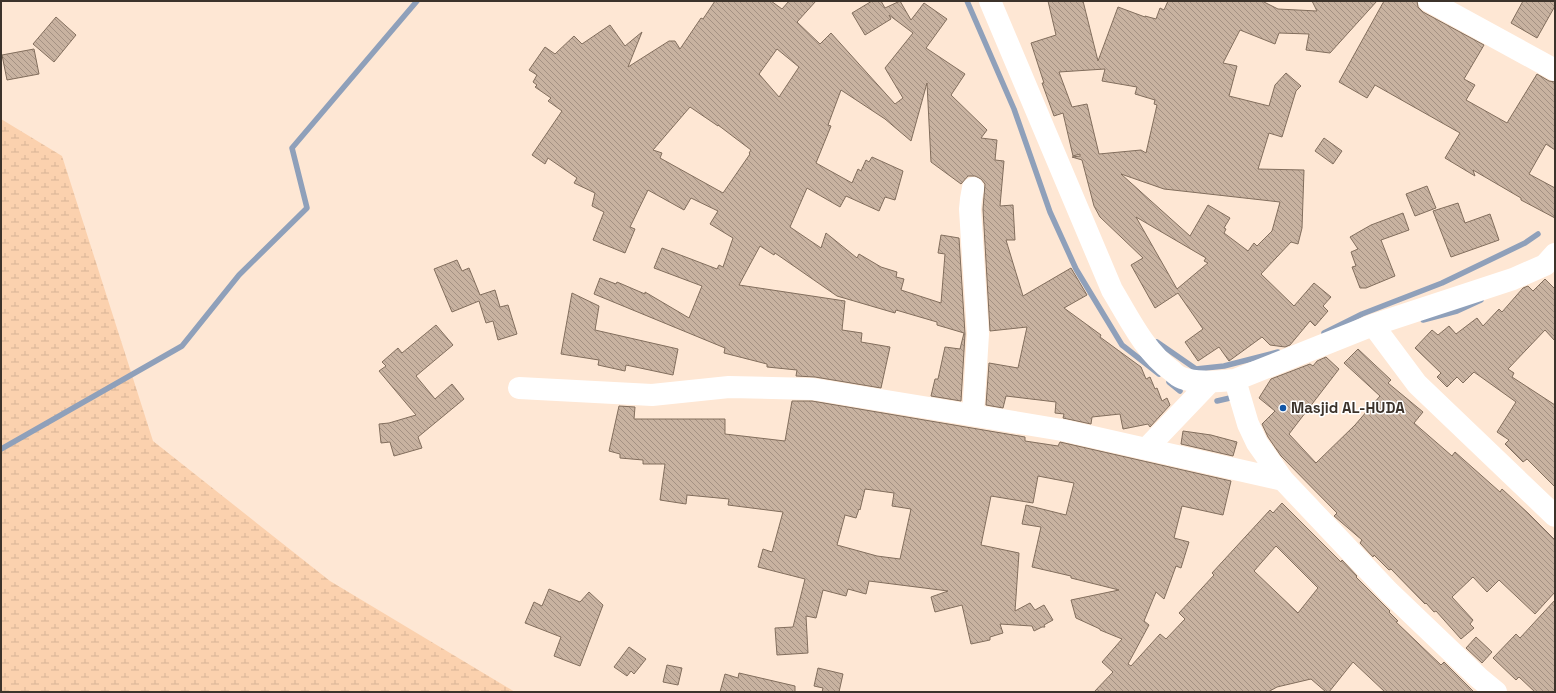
<svg xmlns="http://www.w3.org/2000/svg" width="1556" height="693" font-family="'Space Grotesk',sans-serif">
	<style>
		.wetland { fill: url(#wetland-marsh) }
		.lines { fill: none; stroke-linecap: round; stroke-linejoin: round }
		.stream { stroke: #8fa0ba; stroke-width: 5.5 }
		.building { fill: url(#building-back-hatch); stroke: #826e5d; fill-rule: evenodd }
		.minor { stroke: #fff; stroke-width: 22 }
		.poi-dot { fill: #1256a6; stroke: #fff; stroke-width: 1.5 }
		.labels { text-anchor: middle; stroke-width: 3; stroke-linejoin: round; paint-order: stroke }
		.poi-label { font-size: 15px; font-weight: bold; fill: #3c332b; stroke: #fff; text-anchor: start }
	</style>
	<defs>
		<pattern id="wetland-marsh" width="20" height="14" patternUnits="userSpaceOnUse"><rect width="20" height="14" fill="#fbd1ae"/><path d="M1 5h8M5 5V1M11 12h8M15 12V8" fill="none" stroke="#d8b496"/></pattern>
		<pattern id="building-back-hatch" width="6" height="6" patternUnits="userSpaceOnUse"><rect width="6" height="6" fill="#c8b2a0"/><path d="M-1 5l2 2M0 0l6 6M5-1l2 2" fill="none" stroke="#a49183"/></pattern>
	</defs>
	<rect width="100%" height="100%" fill="#fee7d4"/>
	<path class="wetland" d="M1,119L62,156L153,441L330,581L515,692H1Z"/>
	<g class="lines">
		<path class="stream" d="M967,1L1014,109L1050,212L1076,269L1122,345L1159,374
			M1423,320L1457,311L1481,300
			M1324,333L1362,314L1442,283L1525,243L1538,234
			M1157,342L1196,369L1224,366L1278,352
			M1169,382L1180,391
			M1217,401L1230,398L1233,394
			M1,449L182,346L239,275L307,208L292,148L417,1"/>
	</g>
	<path class="building" d="M715,1H771L782,9L789,1H816L797,22L820,44L831,33L895,104L903,98L885,68L913,33L889,15L891,19L865,35L852,13L872,1H881L885,8L900,1L911,20L924,3L947,19L926,48L965,74L951,95L987,130L981,138L997,140L995,160L1004,161L1000,206L1013,205L1015,240H1006L1023,296L1071,268L1087,295L1064,308L1101,335L1100,337L1141,367L1146,379L1150,377L1155,389L1157,388L1162,401L1167,398L1170,405L1150,427L1148,424L1123,429L1120,414L1092,417L1091,424L1063,418L1064,414L1055,413L1056,402L1006,396L1003,408L986,405L989,363L1018,368L1027,327L990,331L983,209L985,184L981,179L975,176H968L961,184L931,162L927,83L911,141L885,119L841,90L828,125L831,126L816,163L852,183L858,169L861,171L866,160L869,162L872,157L903,171L895,200L885,197L879,211L846,196L840,207L807,188L790,227L821,248L826,233L857,258L859,254L881,267L897,272L896,277L904,279L901,290L941,303L945,254L938,253L941,235L959,238L965,334L961,401L931,396L935,379H938L945,347L960,349L964,333L937,325V322L896,310L895,313L837,296L775,253L774,255L760,246L739,285L845,301L842,330L862,333L861,342L890,347L881,388L815,377L796,376L797,370L767,367V364L724,353L725,348L594,294L600,278L616,284L617,282L645,294V292L689,318L702,286L654,268L662,248L717,269L719,265L723,267L733,238L710,224L718,211L691,198L684,210L648,190L630,227L635,229L625,253L593,240L604,212L592,206L595,193L574,183L577,178L548,158L545,164L532,155L562,111L548,101L551,98L535,87L537,85L533,82L537,75L529,70L545,47L555,54L574,36L582,44L610,25L625,46L642,32L628,67L669,41H675L680,49L701,18L703,19ZM777,49L799,67L779,97L759,74ZM690,107L718,126V125L751,150L749,153L750,154L723,193L660,158L662,153L653,150Z
		M1048,1H1083L1098,61L1118,7L1145,17V16L1156,19L1160,8L1164,10L1168,1H1262L1278,9L1317,11L1312,1H1377L1330,53L1306,50L1309,34L1279,33L1275,44L1240,30L1223,63L1237,66L1229,96L1269,106L1275,85L1286,73L1301,86L1296,91L1282,137L1269,133L1258,169L1304,170L1302,228L1298,244L1291,242L1261,274L1294,306L1314,283L1331,297L1323,306L1328,311L1315,326L1310,321L1290,345L1285,347L1270,345L1262,337L1229,361L1219,347L1198,361L1185,342L1203,329L1178,293L1155,308L1131,265L1143,258L1100,217L1094,206L1082,160L1072,157L1080,156V154L1073,156L1063,113L1054,116L1042,83H1044L1031,43L1056,35ZM1105,69L1102,81L1137,87L1135,94L1155,100L1154,104L1157,105L1146,153L1141,150L1099,154L1087,104L1072,107L1059,72ZM1121,174L1164,189L1280,202L1272,231L1257,246L1254,243L1248,251L1224,233L1226,229L1224,228L1230,218L1208,205L1190,236ZM1136,217L1206,258L1204,261L1208,263L1177,289Z
		M1384,1H1417L1418,7L1423,12L1484,45L1464,79L1475,85L1466,100L1507,123L1537,74L1549,81L1555,82V150L1546,144L1529,174L1555,188V218L1521,200V198L1473,170L1475,176L1445,158L1460,133L1375,85L1367,98L1339,82Z
		M1523,1H1555V6L1537,38L1511,23Z
		M56,17L76,35L54,62L33,44Z
		M34,49L39,74L7,80L2,55Z
		M1324,138L1342,151L1333,164L1315,151Z
		M1427,186L1436,208L1415,216L1406,194Z
		M1458,203L1465,223L1490,214L1499,240L1451,257L1433,211Z
		M1403,213L1409,230L1381,240L1395,276L1366,288H1360L1352,267L1356,266L1351,252L1358,249L1350,237L1371,225Z
		M457,260L462,271L469,268L480,295L495,290L500,307L508,305L517,334L498,340L493,321L486,323L479,301L452,312L434,269Z
		M1545,279L1555,289V341L1545,330L1508,369L1514,373L1512,377L1555,405V487L1527,459L1523,462L1505,444L1509,440L1497,432L1516,402L1474,372L1463,383L1457,377L1447,387L1437,377L1441,373L1415,348L1432,330L1438,335L1449,326L1456,334L1477,318L1483,326L1499,309L1502,312L1523,288L1528,286L1533,291Z
		M572,293L599,306L595,330L678,349L673,375L626,365L625,371L598,365L599,360L561,354Z
		M436,325L453,345L416,376L435,399L452,384L464,399L418,437L422,448L394,456L390,442L381,443L379,424L389,423L416,415L379,371L386,366L382,362L398,348L402,353Z
		M1358,349L1391,380L1388,383L1423,412L1414,423L1452,456L1455,452L1500,492L1502,489L1529,514L1555,540V592L1535,614L1499,580L1487,592L1473,577L1452,597L1473,620L1470,624L1474,628L1461,639L1436,611L1434,612L1426,603L1425,604L1391,569L1389,570L1374,555L1373,557L1360,543L1362,540L1334,516L1337,513L1281,456L1268,437L1262,424L1275,411L1259,398L1271,379L1310,364L1313,366L1317,361L1326,357L1339,369L1289,434L1316,463L1355,425L1380,396L1344,363Z
		M792,401H812L1025,437V441L1058,446L1060,442L1231,481L1223,515L1182,506L1174,538L1189,542L1181,568L1176,566L1164,599L1156,592L1144,621L1149,625L1128,664L1131,666L1160,634L1166,639L1185,619L1179,613L1214,575L1212,573L1270,510L1273,513L1282,503L1341,562L1342,560L1357,576L1356,577L1390,611L1389,612L1398,621L1396,622L1441,665L1444,662L1474,692H1385L1353,662L1329,692H1326L1311,679L1277,687L1268,692H1094L1113,672L1102,662L1122,639L1100,630V629L1076,618L1071,600L1119,590L1071,578V576L1032,567L1041,527L1022,524L1026,505L1066,515L1074,483L1038,476L1033,503L991,496L981,545L1019,553L1015,611L1030,603L1035,610L1044,605L1053,620L1044,625L1045,627H1042L1034,631L1032,626L1000,624L1003,633L990,637V640L971,644L962,605L935,612L931,597L948,591L869,581L866,594L848,589L846,596L823,590L816,618L806,616L808,653L777,655L775,628L793,627L805,579L758,567L763,549L772,552L783,512L728,505L729,499L687,495L686,504L660,500L665,464H643V460L620,458V454L609,451L619,406L635,407L634,419H725V434L785,441ZM865,489L894,493L892,506L911,509L900,559L877,556L837,545L845,515L856,518L859,509L860,510ZM1276,546L1318,588L1298,613L1254,571Z
		M1183,431L1211,435L1237,442L1233,456L1181,444Z
		M549,589L580,602L589,592L603,605L580,666L554,656L561,637L525,623L534,602L542,606Z
		M1555,600V692H1535L1519,677L1516,680L1493,658L1516,634L1520,638Z
		M1476,637L1492,652L1482,663L1466,648Z
		M629,647L646,659L634,674L631,671L627,676L614,667Z
		M667,665L682,668L678,685L663,682Z
		M818,668L843,674L839,692H822L823,688L814,686Z
		M739,673L795,686V692H720L725,674L738,678Z"/>
	<g class="lines">
		<path class="minor" d="M990,1L1112,290C1129,318 1145,352 1172,371C1175,374 1179,377 1182,378C1199,384 1218,381 1235,380L1373,325L1513,279L1545,265L1555,254
			M1429,1L1555,70
			M1373,325L1417,384L1555,516
			M1235,380L1248,424L1257,443L1283,480L1389,592L1479,678L1496,692
			M519,388L652,395L729,387L813,389L1062,430L1283,480
			M973,415L978,334L970,209L971,199L973,188
			M1146,449L1210,382"/>
	</g>
	<circle class="poi-dot" cx="1283" cy="408" r="4"/>
	<g class="labels">
		<g class="poi-label">
			<text x="1291" y="413">Masjid AL-HUDA</text>
		</g>
	</g>
	<rect width="1556" height="693" fill="none" stroke="#3c332b" stroke-width="4"/>
</svg>
